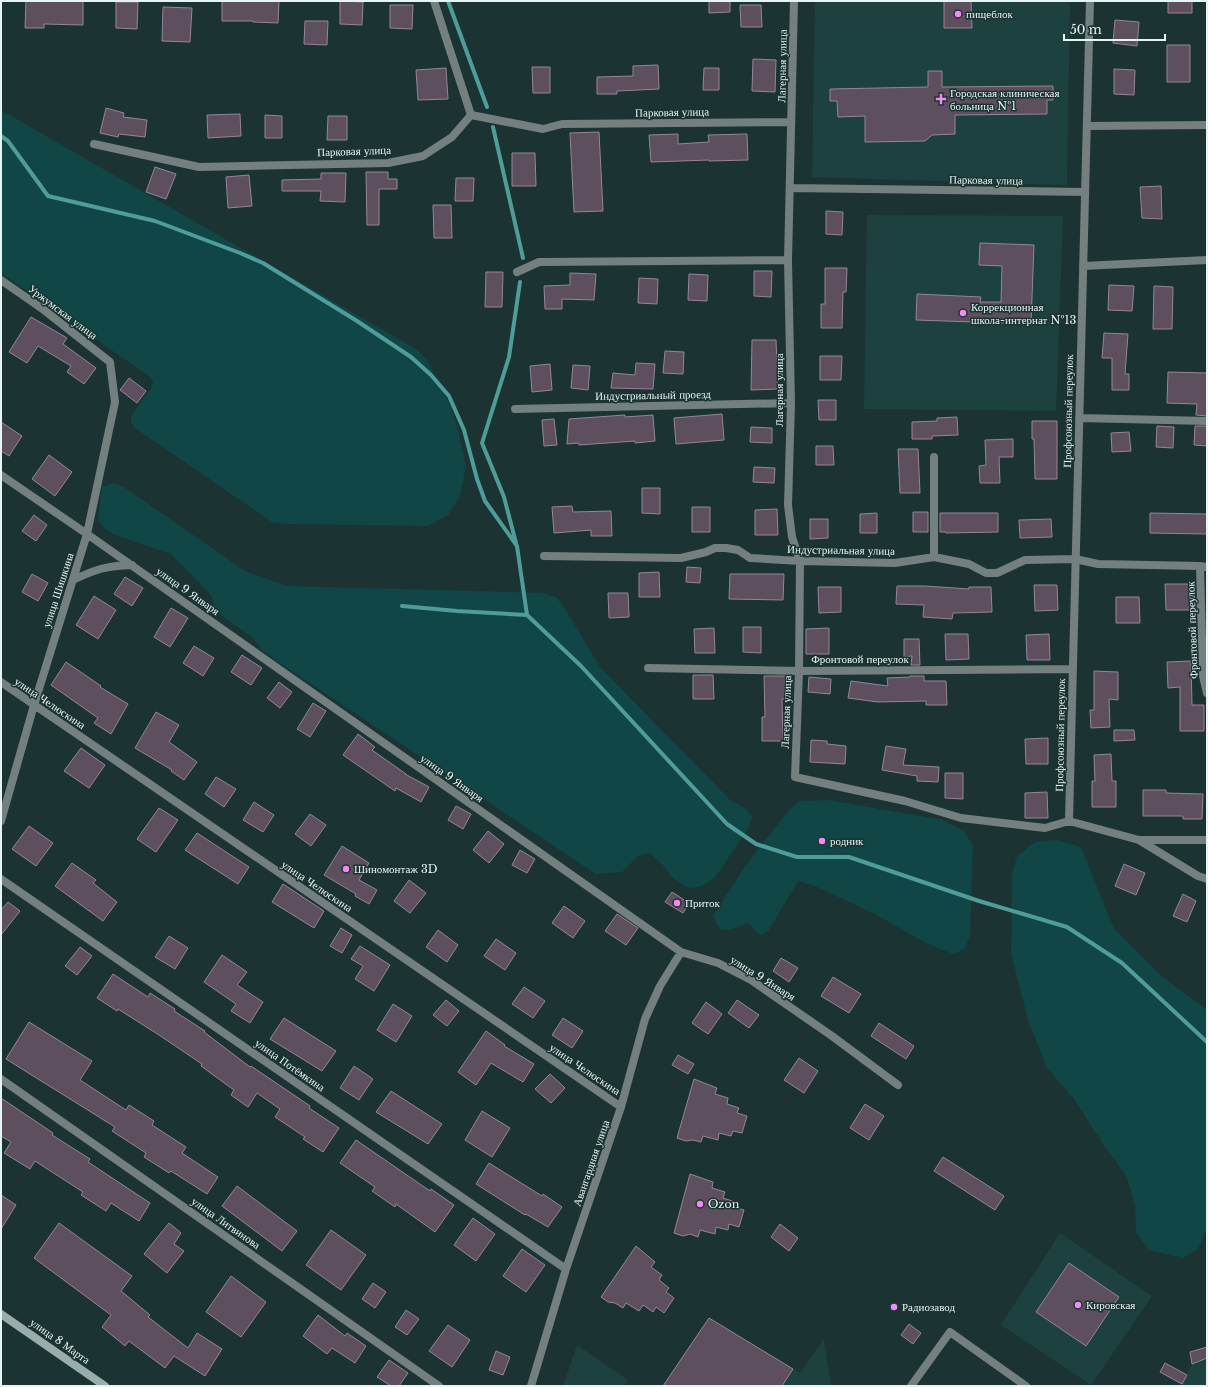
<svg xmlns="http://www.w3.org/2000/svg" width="1208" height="1387" font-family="'Libre Baskerville',serif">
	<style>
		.built { fill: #1d413f }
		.green { fill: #104645 }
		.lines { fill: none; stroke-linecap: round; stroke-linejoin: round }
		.stream { stroke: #4f9c9b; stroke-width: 4 }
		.building { fill: #5e4f5e; stroke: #968595 }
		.street { stroke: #747f7f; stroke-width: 8 }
		.secondary { stroke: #9aadac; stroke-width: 8 }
		.poi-dot { fill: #f38af1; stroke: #1b3433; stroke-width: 1.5 }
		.labels { text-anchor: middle; stroke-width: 3; stroke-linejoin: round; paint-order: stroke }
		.poi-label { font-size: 11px; fill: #e6f4f3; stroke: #1b3433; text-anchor: start }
		.street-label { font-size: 11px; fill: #e6f4f3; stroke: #1b3433 }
	</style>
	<rect width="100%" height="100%" fill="#1b3433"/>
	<path class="built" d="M815,1H1070L1067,185L812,177Z
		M867,215L1063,216L1056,411L864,409Z
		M1060,1233L1152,1296L1091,1385L1001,1325Z
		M709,1318L800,1373L824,1339L831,1386H663Z
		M577,1345L628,1380L624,1386H563Z
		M1207,1347V1386H1181L1192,1364L1190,1352Z"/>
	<path class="green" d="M1,110L416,349L427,360L451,407L458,430L466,466L460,496L448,515L428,526L288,524L272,522L135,428L131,422V416L152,387L153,382L150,377L1,273Z
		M113,483L124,487L245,571L287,586L542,593L556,597L564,607L600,667L730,800L745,808L752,816L749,827L721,869L713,879L703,885L695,888L686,887L673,878L662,864L650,853L639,855L622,872L596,874L277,661L261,649L253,638L215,611L211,595L171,554L118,536L106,530L98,520L102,487Z
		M828,800L943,820L964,831L973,846L970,935L965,949L953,954L926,943L873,913L815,886L798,881L768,931L761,936L748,923L733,929L722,930L717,925L713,916L746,865L789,810L800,801Z
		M1057,840L1081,847L1114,929L1160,975L1207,1010V1228L1198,1249L1183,1258L1149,1250L1136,1232L1135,1206L1127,1177L1103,1144L1074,1099L1047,1068L1028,1020L1011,953L1012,875L1017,856L1035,842Z"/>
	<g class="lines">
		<path class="stream" d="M448,1L487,107
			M493,127L523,258
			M1,136L8,141L48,196L155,221L240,253L263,263L357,321L411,357L431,375L449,396L464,430L477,479L485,501L517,546L527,615L581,666L727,824L756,844L797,857H849L979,901L1067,927L1122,963L1207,1042
			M516,543L504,497L482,443L509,357L520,282
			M402,606L457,611L527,615"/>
	</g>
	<path class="building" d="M26,1H83V25L44,24V28H25Z
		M222,1H279L278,23L253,22V21H222Z
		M340,1L363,2L362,25L340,24Z
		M709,1H730V12L709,13Z
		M944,1H971L972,28H944Z
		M1168,1H1192V13H1168Z
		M116,2H138L137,29L116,28Z
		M390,5H413L412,29L390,28Z
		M740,5H761L762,27H741Z
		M163,7L192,8L190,42L162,41Z
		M1115,20L1139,22L1137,46L1113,43Z
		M305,21H328L327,45L304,44Z
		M1167,45H1190V82H1167Z
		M753,59L776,60L775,92L752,91Z
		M658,65L659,89L617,91V94H597V77L633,76V66Z
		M532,67H550V93H533Z
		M446,68L448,99L418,100L416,70Z
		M704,68H719V90H703Z
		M1114,69L1135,70L1134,95L1114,94Z
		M928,71H942V87L1053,86V100H1047V114L955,115V134L932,135L925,141L865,142V116L838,117L837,101H830V89L928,87Z
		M106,108L124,113L123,117L147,120L145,137L119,134L118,137L100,133Z
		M240,114L241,136L208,138L207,115Z
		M265,115L282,116V138H265Z
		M328,116H347V140H327Z
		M599,132L603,211L574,212L570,133Z
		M678,134V144L709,142L708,135L747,134L748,160L709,161V160L651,162L649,135Z
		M512,153H535L536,186H512Z
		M155,167L176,174L166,199L146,192Z
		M366,172H388V179H397V189H379V225H367Z
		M321,173H346L345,202L320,201L321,191H282V180L321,179Z
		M249,175L252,206L228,208L226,177Z
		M456,178H474L473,201H455Z
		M1161,186L1162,219L1142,218L1140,187Z
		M433,205H451L452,238H434Z
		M826,211L843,212L842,235L826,234Z
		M980,243L1034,245L1031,324L916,320L917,294L981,297L980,302H1001L1002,266L979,265Z
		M825,268H847L846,292H843L842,328H821V304H825Z
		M754,271H772L771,297L754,296Z
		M486,272H503L502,307H485Z
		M570,273L596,274L594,300L562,299V309H545L544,286L570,285Z
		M689,274L708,275L707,301L688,300Z
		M639,278L658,279L657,304L638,303Z
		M1109,285L1134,286L1132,311L1108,310Z
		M1154,286L1173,287L1172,329H1153Z
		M31,317L67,338L63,344L96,368L84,384L67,372L71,366L38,346L27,363L9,352Z
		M1104,333L1128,334L1125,374H1129V390H1112V358H1102Z
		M752,340H776L778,389L751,390Z
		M665,351L684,352L683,374L663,373Z
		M820,356H842L841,380H820Z
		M636,363L655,364L653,389L611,388L613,373L635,375Z
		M550,364L552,390L532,392L530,366Z
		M573,365L590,366L588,390L571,388Z
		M1168,372L1207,373V416L1196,415L1197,404L1167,403Z
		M129,378L146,391L137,403L120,390Z
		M818,400H836V420H819Z
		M722,414L724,440L676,444L674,418Z
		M625,415V417L653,415L655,441L635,443V441L579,445V443L567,444L569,419Z
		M957,417L958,435L932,436V439H912V422L937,421V418Z
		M554,419L557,445L544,446L542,420Z
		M1032,421H1057V479H1035L1034,439H1032Z
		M1,422L22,436L9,456L1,451Z
		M1157,426L1174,427L1173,448L1156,447Z
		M1195,426H1207V446L1194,445Z
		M751,427L772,428V443L750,442Z
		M1129,432L1131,451L1112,452L1111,433Z
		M1013,439V457H999L1000,483H980L979,466L986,465L985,440Z
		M816,446H833L834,465H816Z
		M898,449H918L920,493H900Z
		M49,455L72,472L55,496L32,479Z
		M754,467L775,468L774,483L753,482Z
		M642,488H660V514L642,513Z
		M572,506L573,512L611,511L612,536H591V530L554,533L552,507Z
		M692,507H710V532H692Z
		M777,509L778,535H755V510Z
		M913,512H928V532H913Z
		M877,513V533H860V514Z
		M940,513H998V532L946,533V532H940Z
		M1150,513L1207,514V534L1150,533Z
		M34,515L47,525L36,541L22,531Z
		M810,519H828V538L810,539Z
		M1051,519L1052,537L1020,538L1019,520Z
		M687,567L701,568L700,583L686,582Z
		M659,572L660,597H639V573Z
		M32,574L48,583L38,601L22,592Z
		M730,574H784L783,600L729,599Z
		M125,577L143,588L132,606L114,594Z
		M1165,584H1195L1196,607L1190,608V610H1166Z
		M1034,585H1057L1058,610L1035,611Z
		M897,586H925L969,589V587H991L992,612L953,613L952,619L923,617L924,605L896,604Z
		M818,587H841V612L819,613Z
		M608,593H628L629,617L609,618Z
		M94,596L116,610L98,639L76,625Z
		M1116,597H1139L1140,623H1116Z
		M171,608L188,618L170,647L154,637Z
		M743,627H761V653L743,652Z
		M714,628L715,653H695L694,629Z
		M829,628V654H806V629Z
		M945,634H968L969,659L946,660Z
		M1049,634L1050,660H1027L1026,635Z
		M904,639H919L920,665H911L912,656L904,657Z
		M194,646L214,658L203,676L183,663Z
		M242,655L262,668L251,685L231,672Z
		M1191,661L1192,705H1204V731H1180V687L1168,688L1167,662Z
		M66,662L101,686L100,687L128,704L111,734L94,723L98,718L51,685Z
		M1094,671L1118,672V700L1109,699L1110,727L1091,728L1090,710H1094Z
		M693,675H713L714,699H693Z
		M764,676H785V699H782L783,741H762V717H765Z
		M910,676H924V681H946L947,705H926V701L878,702L848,698L851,681L888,686L887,678L910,677Z
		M809,677L831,679L830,694L808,692Z
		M279,682L292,692L280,708L267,698Z
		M313,703L326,711L310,737L297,729Z
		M156,712L179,725L169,742L197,762L184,780L171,771L172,770L135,748Z
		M1114,730H1134L1135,740L1114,741Z
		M358,734L375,747L372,750L406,774H405L429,787L421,802L396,788L395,791L343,755Z
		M1048,738V764H1026L1025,739Z
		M811,740L827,741V744L846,746L845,764L810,762Z
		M886,746L906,749L903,765L939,767L938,782L917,781V776L882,770Z
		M81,748L105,765L89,788L64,771Z
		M1111,754L1112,781H1116V807H1092V781H1095L1094,755Z
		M945,773H963V799L945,798Z
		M216,777L236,789L224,807L205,794Z
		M1143,790H1166V793L1203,794L1202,819H1183V816H1143Z
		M1047,792L1048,818H1025V793Z
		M254,802L274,815L263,832L243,820Z
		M456,806L471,814L463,829L448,820Z
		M159,808L178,820L156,852L137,839Z
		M310,814L326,825L311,846L295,834Z
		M29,826L53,843L36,866L12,849Z
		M488,831L504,844L489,863L473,850Z
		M197,833L249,867L238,884L185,850Z
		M342,846L369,863L359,880L377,890L369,904L355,896L356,894L324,875Z
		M520,850L535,859L527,873L512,865Z
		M72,863L96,880L93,883L117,902L103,921L55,886Z
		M1124,864L1145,873L1136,895L1115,886Z
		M409,880L426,893L410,913L394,901Z
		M283,884L324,911L314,928L272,902Z
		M672,892L689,903L683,913L665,902Z
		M1183,894L1196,901L1187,922L1173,916Z
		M8,902L20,911L1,935V910Z
		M564,906L585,921L573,938L552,923Z
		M617,914L638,928L626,945L605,931Z
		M341,928L352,935L342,953L330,946Z
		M438,930L458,945L447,962L426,947Z
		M169,936L188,948L175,969L155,957Z
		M496,939L516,953L505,970L484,956Z
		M360,946L390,965L374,991L355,979L363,966L351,959Z
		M80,947L92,956L77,975L65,966Z
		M222,955L247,972L237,985L263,1002L250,1023L231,1011L236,1004L204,982Z
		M781,958L798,968L789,982L773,971Z
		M113,974L148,997L150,993L175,1009L174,1011L205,1031L204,1032L250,1067L251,1066L310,1106L309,1108L339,1128L323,1152L303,1139L305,1137L275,1117L280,1109L257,1093L248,1107L231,1095L234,1090L201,1066L202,1064L159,1035L118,1009L117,1011L97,998Z
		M833,977L861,994L849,1013L821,996Z
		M524,987L545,1001L533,1018L512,1004Z
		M446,1000L459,1011L447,1026L433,1015Z
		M737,1000L759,1015L749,1028L728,1013Z
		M706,1002L722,1014L708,1034L692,1023Z
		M393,1004L412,1016L396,1042L377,1030Z
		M284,1018L336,1051L322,1071L270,1039Z
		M563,1018L583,1031L572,1048L552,1035Z
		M29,1022L92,1061L80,1080L126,1110L129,1105L154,1121L152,1125L186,1147L182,1153L218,1177L207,1194L171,1171L169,1173L144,1157L146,1153L112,1131L115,1127L6,1059Z
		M879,1023L914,1046L906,1059L871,1036Z
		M486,1031L505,1045L504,1046L534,1064L523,1082L491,1063L476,1085L458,1072Z
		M678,1055L694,1064L688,1074L672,1065Z
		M799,1058L818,1071L804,1093L784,1080Z
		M354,1066L373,1079L359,1100L340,1088Z
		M550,1074L565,1088L551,1103L535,1089Z
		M694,1079L717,1088L715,1094L728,1098L727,1104L739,1108L737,1113L747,1116L742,1133L733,1131L731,1136L719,1133L718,1140L703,1136L701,1142L693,1140L686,1141L677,1138Z
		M391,1091L442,1124L428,1144L376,1112Z
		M1,1098L53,1133L52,1135L90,1159L88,1162L150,1203L139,1221L111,1203L106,1211L81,1195L83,1192L35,1161L30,1169L4,1153L11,1142L1,1136Z
		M865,1104L884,1116L869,1140L850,1128Z
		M482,1111L510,1128L492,1157L465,1140Z
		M356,1140L430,1191L431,1189L454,1205L435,1232L396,1204L395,1207L372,1191L375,1187L340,1163Z
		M943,1157L1004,1196L995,1210L934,1171Z
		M489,1163L542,1196L543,1194L562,1207L548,1227L526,1214L525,1215L476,1184Z
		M690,1174L713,1182L712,1188L725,1192L723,1198L735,1202L734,1207L744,1210L739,1227L729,1224L728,1230L716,1227L715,1234L700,1230L698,1237L690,1234L683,1236L674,1233Z
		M237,1186L297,1231L282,1251L222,1206Z
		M1,1195L16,1205L1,1229Z
		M473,1218L495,1234L476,1261L454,1245Z
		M59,1223L132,1276L121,1291L150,1315L148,1317L188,1348L197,1333L222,1349L205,1376L174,1356L165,1368L129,1341L125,1346L102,1327L111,1315L34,1258Z
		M169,1223L181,1233L174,1244L184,1251L167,1273L144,1254Z
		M780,1224L798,1238L789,1251L771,1237Z
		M331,1230L366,1255L341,1290L306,1265Z
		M636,1246L655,1262L651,1267L662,1275L659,1280L669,1288L666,1292L674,1298L664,1313L656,1307L653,1312L643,1305L639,1311L626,1303L623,1308L615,1303L608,1302L601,1297Z
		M522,1249L545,1265L526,1292L503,1276Z
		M1069,1263L1119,1297L1086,1346L1036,1312Z
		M231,1276L266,1302L241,1337L206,1312Z
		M373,1283L386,1292L375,1308L362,1299Z
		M406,1310L419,1319L407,1335L395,1327Z
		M318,1315L345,1336L347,1333L366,1346L355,1363L332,1348L327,1354L303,1336Z
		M709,1318L793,1369L782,1386H663Z
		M909,1324L921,1333L913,1344L901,1335Z
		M448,1325L470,1340L452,1367L429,1351Z
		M1207,1347V1358L1192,1364L1190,1352Z
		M496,1351L510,1357L503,1375L489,1370Z
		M389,1360L408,1373L399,1386H391L377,1377Z
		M1165,1363L1187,1375L1182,1384L1160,1372Z"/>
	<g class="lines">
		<path class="street" d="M434,1L471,115
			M794,1L788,260L791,403L788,505L792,537L800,561L799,671L795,777L905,801L961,818L1045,828L1069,821
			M1087,126L1207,125
			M94,144L199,167L388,163L423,156L452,137L471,115L543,129L562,124L791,122
			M790,188L1085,192
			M1083,266L1207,260
			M517,272L539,262L788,260
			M1,280L44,310L110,362L115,402L87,534L34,705L1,821
			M515,409L791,403
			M1079,418L1207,421
			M1,475L87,534L681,952L718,963L751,980L832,1036L898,1085
			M544,556L681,558L706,552L715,548H726L738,550L750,558L800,561L895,563L934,557L969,564L986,573H997L1025,560L1075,559L1098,564L1200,566L1207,567
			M934,557V457
			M1200,566L1203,676L1207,693
			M73,580C96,569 106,566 132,565
			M648,668L799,671L1072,669
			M1,682L621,1107
			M1069,821L1090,1
			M1069,821L1139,840H1207
			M1139,840L1198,876L1207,879
			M1,879L566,1269
			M1,1079L439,1386
			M531,1386L566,1269L621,1107L645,1019L660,986L681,952
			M911,1386L950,1332L1026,1386"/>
		<path class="secondary" d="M1,1314L105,1386"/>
	</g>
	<g class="poi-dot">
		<circle cx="958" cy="14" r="4"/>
		<path d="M939 93h4v4h4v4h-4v4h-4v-4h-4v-4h4z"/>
		<circle cx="963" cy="313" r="4"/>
		<circle cx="822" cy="841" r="4"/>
		<circle cx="346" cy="869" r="4"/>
		<circle cx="677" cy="903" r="4"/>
		<circle cx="700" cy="1204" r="4"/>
		<circle cx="1078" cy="1305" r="4"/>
		<circle cx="894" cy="1307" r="4"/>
	</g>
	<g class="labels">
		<g class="poi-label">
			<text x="966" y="18">пищеблок</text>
			<text x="950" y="97">Городская клиническая<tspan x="950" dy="13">больница №1</tspan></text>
			<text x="971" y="311">Коррекционная<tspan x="971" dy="13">школа-интернат №13</tspan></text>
			<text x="830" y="845">родник</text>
			<text x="354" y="873">Шиномонтаж 3D</text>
			<text x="685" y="907">Приток</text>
			<text x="708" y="1208">Ozon</text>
			<text x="1086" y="1309">Кировская</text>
			<text x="902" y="1311">Радиозавод</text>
		</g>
		<g class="street-label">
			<text transform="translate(782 66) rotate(-89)" y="4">Лагерная улица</text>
			<text transform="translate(672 112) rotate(-1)" y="4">Парковая улица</text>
			<text transform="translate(354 151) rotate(-2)" y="4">Парковая улица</text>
			<text transform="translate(986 180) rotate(1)" y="4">Парковая улица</text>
			<text transform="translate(63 312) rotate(37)" y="4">Уржумская улица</text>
			<text transform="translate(779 390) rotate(-90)" y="4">Лагерная улица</text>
			<text transform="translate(653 395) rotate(-1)" y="4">Индустриальный проезд</text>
			<text transform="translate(1068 411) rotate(-89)" y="4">Профсоюзный переулок</text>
			<text transform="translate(841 550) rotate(1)" y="4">Индустриальная улица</text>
			<text transform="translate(58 590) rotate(-72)" y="4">улица Шишкина</text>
			<text transform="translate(188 591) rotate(35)" y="4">улица 9 Января</text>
			<text transform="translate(1192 630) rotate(-92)" y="4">Фронтовой переулок</text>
			<text x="860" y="663">Фронтовой переулок</text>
			<text transform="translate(50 703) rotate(34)" y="4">улица Челюскина</text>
			<text transform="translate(786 712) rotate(-88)" y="4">Лагерная улица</text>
			<text transform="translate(1060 735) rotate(-89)" y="4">Профсоюзный переулок</text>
			<text transform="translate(452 778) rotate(35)" y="4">улица 9 Января</text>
			<text transform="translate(317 886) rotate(34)" y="4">улица Челюскина</text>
			<text transform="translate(763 978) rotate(32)" y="4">улица 9 Января</text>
			<text transform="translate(290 1065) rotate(35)" y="4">улица Потёмкина</text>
			<text transform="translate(585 1069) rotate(34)" y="4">улица Челюскина</text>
			<text transform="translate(591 1163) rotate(-71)" y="4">Авангардная улица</text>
			<text transform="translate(226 1223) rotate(35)" y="4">улица Литвинова</text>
			<text transform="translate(60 1341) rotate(35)" y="4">улица 8 Марта</text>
		</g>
	</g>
	<rect width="1208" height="1387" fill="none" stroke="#e6f4f3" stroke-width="4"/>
	<path d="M1064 34v6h101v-6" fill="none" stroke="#e6f4f3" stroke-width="2"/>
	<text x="1070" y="34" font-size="12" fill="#e6f4f3" stroke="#1b3433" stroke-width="3" paint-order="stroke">50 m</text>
</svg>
